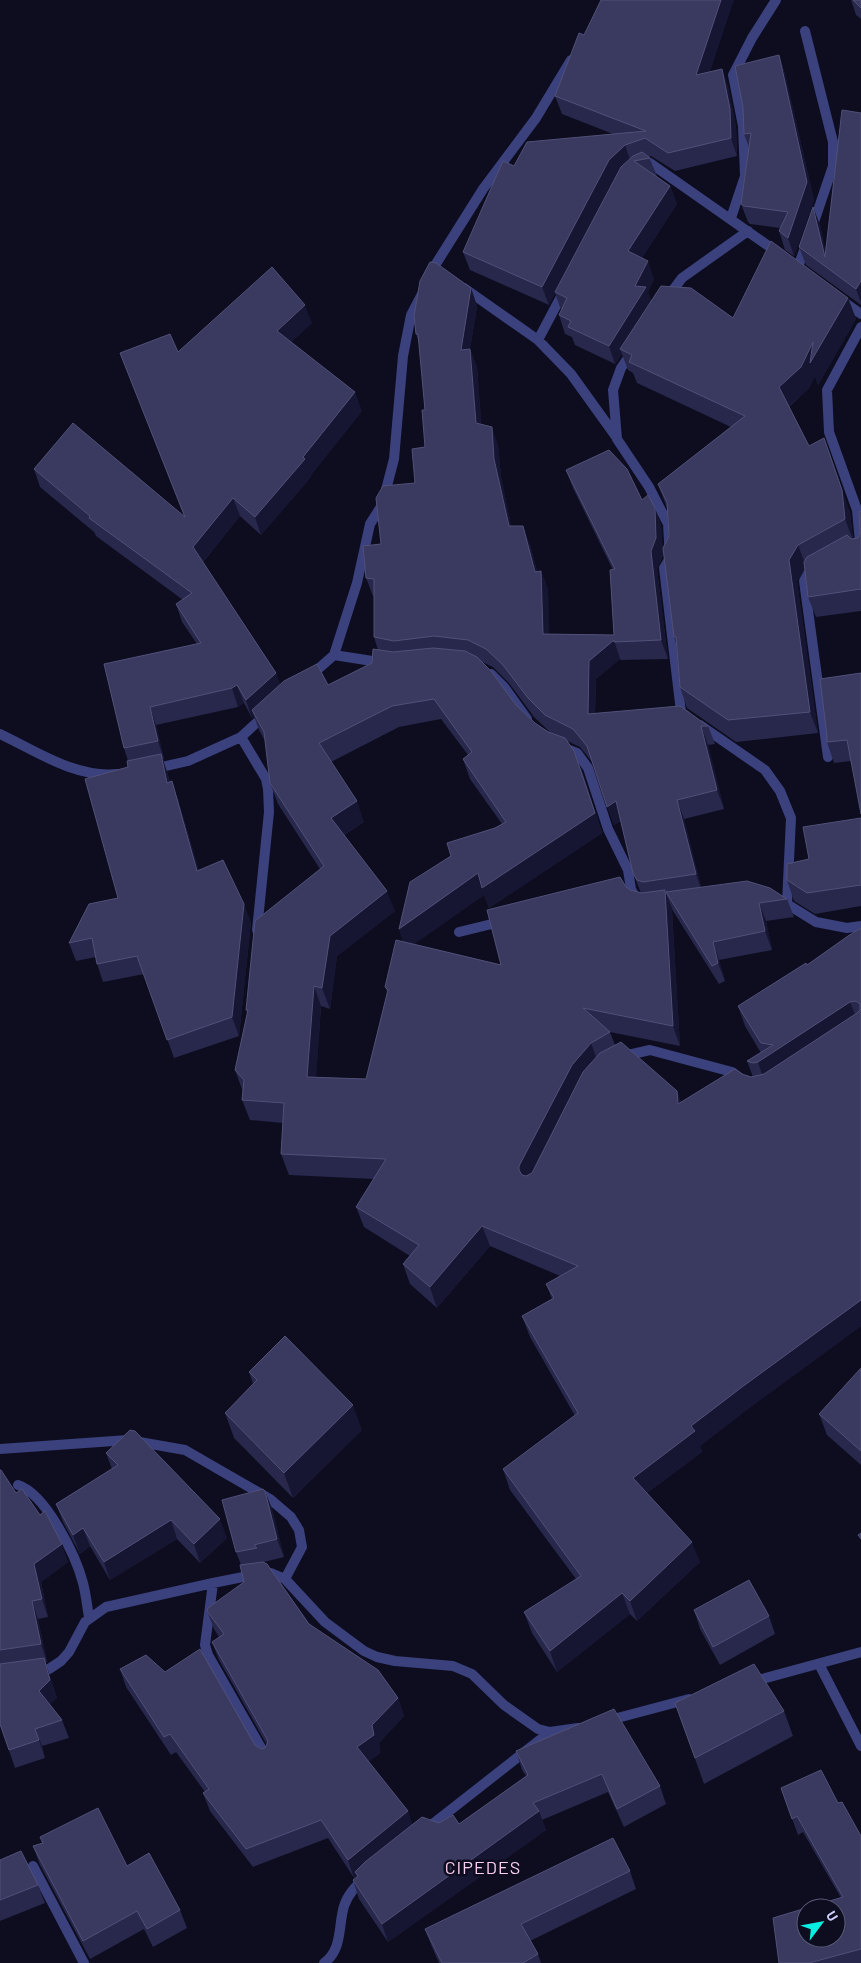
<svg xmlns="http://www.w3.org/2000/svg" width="861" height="1963" font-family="Barlow,sans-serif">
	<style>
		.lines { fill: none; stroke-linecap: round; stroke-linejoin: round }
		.service { stroke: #3a417d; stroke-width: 10 }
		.minor { stroke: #3a417d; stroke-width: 10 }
		.wall { fill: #28274c; fill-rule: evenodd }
		.shaded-wall { fill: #161532 }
		.building { fill: #3a395f; stroke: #515078 }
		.labels { text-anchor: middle; stroke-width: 5; stroke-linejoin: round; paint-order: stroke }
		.quarter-label { font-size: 18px; letter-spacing: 1px; fill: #fdcff4; stroke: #0d0d1f }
	</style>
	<rect width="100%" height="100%" fill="#0d0d1f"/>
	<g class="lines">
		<path class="service" d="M819,1664L861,1746"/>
		<path class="minor" d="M805,31L833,142V166L812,228
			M641,166L650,163L780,254
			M731,218L745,176L743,126L733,75L752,38L776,0
			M798,267L807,242
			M431,276L434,267L483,189L536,118L571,60
			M464,288L538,340L565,289
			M667,298L682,278L748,231
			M841,300L861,314
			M861,327L827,390L829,432L857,510L861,553
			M538,340L571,374L617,438
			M632,352L621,368L613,390L617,439L649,487L668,524L670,558L664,568L681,712L686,716
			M814,569L809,572L804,581L828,757
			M334,655L385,663
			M491,674L504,687L527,719
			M309,677L334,655L357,583L370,524L382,505L394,459L403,356L411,315L422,294
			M700,725L765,770L780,791L791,818L787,903
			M0,734C36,751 75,778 117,774
			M241,737L266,779L268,789L269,812L257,930
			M564,748L577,753L588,768L608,829L628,870L631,889L638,903
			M153,769L188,761L241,737L266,714
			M782,901L816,922L847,928L861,926
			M459,932L504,921
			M624,1058L628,1055L650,1050L732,1072L740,1078
			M0,1449L128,1440L185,1450L270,1499L291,1517L299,1530L302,1547L285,1579
			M18,1485C46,1494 76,1556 83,1583C86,1594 87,1606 89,1617
			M213,1583L205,1645L208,1655L268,1760
			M34,1671L49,1669L61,1661L69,1652L85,1622L106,1607L213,1583L258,1574L271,1573L285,1579L325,1622L364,1651L377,1657L395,1661L453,1666L472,1674L504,1705L538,1729L550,1732L578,1728
			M751,1682L861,1652
			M606,1721L689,1699
			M425,1830L550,1732
			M33,1866L84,1963
			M324,1963C343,1949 338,1926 344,1906C348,1894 356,1886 365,1877"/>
	</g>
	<path class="wall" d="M851,0H861V19L856,15Z
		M779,55L785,74L814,200L794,256L785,250L779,231L780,228L750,224L748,222L741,204L749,147L744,134Z
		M722,69L728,87L736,127L737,156L675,171L651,156L649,157L657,176H656L670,186L677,204L642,258L654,279L648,292L651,301L733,318L848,298L856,319L818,385L815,376L809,388L789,407L809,446L850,512L853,539L858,538L860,532L861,511V611L816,617L808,597L805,568L797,581L818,733L736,742L687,708L680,687L676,644L674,637L667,508L658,484L731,427L637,383L633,373L628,370L622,354L615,364L575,345L572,337L565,334L559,315L561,310L555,293L549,305L470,270L463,252L514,166L613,134L562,114L555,96L710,72Z
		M861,113V305L806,265L799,247L813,207L820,225L825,250Z
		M471,288L477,306L470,349L477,367L481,424L498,445L501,477L511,526L530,545L537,571H541L548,590L549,634L614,635L613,570L573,488L566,470L642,500L655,508L661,526L663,556L657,569L668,659L621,660L620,659L596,679L595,713L708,726L715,744L708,745L724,809L684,819L701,887L787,899L794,917L766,921L772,950L719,960L725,981L719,984L673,911L667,897L672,911L680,1046L610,1032L615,1045L677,1091L681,1102L742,1074L751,1077H753L747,1061L761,1053L745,1026L738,1006L807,965L861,928V1326L749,1408L700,1446L702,1452L647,1493L700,1562L637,1621L630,1614L557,1672L532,1633L524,1612L576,1579L510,1490L503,1469L575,1416L530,1337L522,1316L552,1299L546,1284L560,1276L490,1246L437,1308L410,1284L403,1264L410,1256L364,1227L356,1207L374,1179L289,1175L281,1154L283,1123L250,1120L242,1100L243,1092L235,1070L247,1013L246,1010L320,869L278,804L270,783L265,741L259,730L254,716L252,718L244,703L238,707L156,725L164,759H163L167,772L170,782L178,800L199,871L251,922L239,1036L174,1058L144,974L103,982L97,964L96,957L76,961L69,943L118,898L128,761L124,748L104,664L197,644L182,622L176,604L183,600L96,536L94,532L40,487L34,469L184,516L120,353L178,352L312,323L291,342L362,411L311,475V477L261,535L240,516L203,562L276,673L280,685H328L372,663L378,650L374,637V596H373L366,578L381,544L415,483L425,447V410L419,343L416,334ZM480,661L493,667L509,683L534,717L550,732L535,723L516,705ZM441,719L468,755L463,759L470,779L502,824L495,828L399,929L403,941L385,987L387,992L366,1079L316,1077L321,1006L330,1009L337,956L395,911L344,835L364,822L331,762L399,727ZM567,741L580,747L593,763L614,825L621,821L633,873L641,893L630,890L626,887L501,965L414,944L484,895L489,908L602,833L582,771Z
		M861,673L851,761L834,763L827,742Z
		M861,818V906L815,914L794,901L787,880L809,859Z
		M861,1368V1465L827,1435L819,1414Z
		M249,1372L362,1430L293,1498L234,1438L225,1413L253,1384Z
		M106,1453L227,1538L200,1563L177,1539L110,1580L90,1546L80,1554L63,1522L56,1504L112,1469Z
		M0,1470L16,1493L68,1562L41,1582L48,1617L38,1619L47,1662H45L57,1698L50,1704L62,1720L69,1738L42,1746L45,1758L15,1768L0,1724Z
		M265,1491L272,1509L284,1557L264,1562L309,1624L398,1698L404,1716L379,1743L380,1753L368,1762L408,1811L412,1825L439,1823L459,1824L526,1776L522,1770L516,1751L660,1786L666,1804L624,1827L608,1792L542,1820L546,1830L388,1942L359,1899L353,1880L357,1877V1876L354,1878L328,1838L253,1867L210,1811L203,1793L205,1792L176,1752L171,1755L126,1687L120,1669L165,1672L255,1745L261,1749L265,1748L267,1745L219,1660L212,1642L219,1637L214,1629L207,1611L244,1582L241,1565L236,1552Z
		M694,1610L769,1616L775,1634L720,1665L700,1629Z
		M675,1703L784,1711L793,1736L704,1784Z
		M781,1788L838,1803L861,1836V1963H779L841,1898L803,1832L798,1835Z
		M40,1837L127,1866L180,1910L187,1928L153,1947L144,1929L90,1959L40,1865L33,1846L42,1843Z
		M0,1860L38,1885L45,1903L0,1921Z
		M630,1871L636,1889L530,1941L538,1954L541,1963H439L432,1947L425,1929Z"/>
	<path class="shaded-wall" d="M721,0H734L703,93L696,75Z
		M779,55L785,74L814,200L794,256L788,238L807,182Z
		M722,69L728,87L736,127L737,156L731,138Z
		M625,145L631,163L616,178L549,305L542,287L609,160Z
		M670,186L677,204L635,269L628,251Z
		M813,207L820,225L830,269L825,257Z
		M648,261L654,279L648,292L653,306L620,349L622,354L615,364L609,346L635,286Z
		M861,281V302L856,289Z
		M471,288L477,306L470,349L477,367L483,441L476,423L461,350Z
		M848,298L856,319L818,385L815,376L809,388L787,408L779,387L813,342Z
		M305,305L312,323L284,349L277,331Z
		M355,392L362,411L311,475V477L261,535L255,517Z
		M492,427L498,445L501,477L515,544L509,526L494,459Z
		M824,438L850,512L853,540L845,519Z
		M233,498L240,516L200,565L193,547Z
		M655,508L661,526L663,556L657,569L668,659L661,640L651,551Z
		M523,526L530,545L542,590L535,572Z
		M798,545L806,566L797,581L818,733L810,712L789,560Z
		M541,571L548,590L550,652L543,634Z
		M614,640L620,659L596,679L594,732L588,714L589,661Z
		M276,673L282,691L252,710L254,716L252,718L246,700Z
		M237,685L244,703L238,707L232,688Z
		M150,707L156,725L164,759L158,741Z
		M701,726L708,745L724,809L717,790Z
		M574,751L602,833L489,908L484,895L406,950L399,929L478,873Z
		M161,754L167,772L174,801L167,783Z
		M172,781L178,800L204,889L197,871Z
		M677,800L684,819L702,892L696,874Z
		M357,801L364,822L338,838L331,818Z
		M616,801L622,820L614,825L607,807Z
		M665,890L672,911L680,1046L673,1026Z
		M387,891L395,911L337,956L330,1009L322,988L330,936Z
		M759,903L766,921L772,950L765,931Z
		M244,904L251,922L239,1036L232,1017Z
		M713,942L719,960L725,981L718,963Z
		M314,986L321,1006L315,1097L307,1077Z
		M850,1002L858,1022L765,1083L758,1062Z
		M591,1043L598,1063L526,1191L519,1170V1166L572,1065Z
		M677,1091L684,1111L678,1104Z
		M482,1226L490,1246L437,1308L430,1287Z
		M861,1300V1326L749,1408L700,1446L702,1452L640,1498L633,1478L691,1426L742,1387Z
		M353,1405L362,1430L293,1498L284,1473Z
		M265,1491L272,1509L284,1557L277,1539Z
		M220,1519L227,1538L200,1563L194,1544Z
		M171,1520L177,1539L110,1580L104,1562Z
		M83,1528L90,1546L80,1554L73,1535Z
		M692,1542L700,1562L637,1621L630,1601Z
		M62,1544L68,1562L41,1582L48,1617L42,1599L34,1564Z
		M622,1593L630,1614L557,1672L550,1651Z
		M32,1601L38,1619L47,1662L41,1644Z
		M44,1658L57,1698L45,1709L39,1691Z
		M398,1698L404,1716L379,1743L380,1753L364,1765L357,1747L372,1725Z
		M35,1729L42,1746L45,1758L39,1740Z
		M408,1811L414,1829L355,1872L357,1876L354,1878L348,1860Z
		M539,1811L546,1830L388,1942L382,1924Z"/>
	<path class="building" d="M601,0H721L696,75L722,69L730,109L731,138L668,153L645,138L625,145L609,160L542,287L463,252L503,161L514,166L527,142L646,131L555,96L579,33L584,35Z
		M853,0H861V8Z
		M779,55L807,182L788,238L779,231L788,212L744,206L741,204L751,133L744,134L743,107L735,66Z
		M842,110L861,113V281L856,289L799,247L813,207L825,257Z
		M642,152L650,158L634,161L670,186L628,251L648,261L635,286L646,287L609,346L568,327L571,321L559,315L567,298L555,292L621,167L633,156Z
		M771,241L848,298L810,363L813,342L801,367L779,387L809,446L824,438L842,490L845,519L798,545L789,560L810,712L728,720L680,687L676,637H674L663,548L669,536L667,502L658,484L745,416L629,362L632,355L620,349L661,286L691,288L733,318Z
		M430,262L436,263L471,288L461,350L470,349L476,423L492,427L494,459L509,526H523L535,572L541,571L543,634L614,635L610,570L615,569L566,470L609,450L627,469L642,500L648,495L655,508L656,538L651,551L661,640L614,642V640L589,661L588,714L680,706L708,726H701L717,790L677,800L696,874L643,882L637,880L633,873L616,801L607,807L587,746L573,729L545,715L528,698L503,665L486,649L468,640L434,636L394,641L374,637V579L366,578L363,546L381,544L376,498L383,486L415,483L412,449L425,447L422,410H425L418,334H416L414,316L420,281Z
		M272,267L305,305L277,331L355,392L303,457L305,459L255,517L233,498L193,547L276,673L246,700L237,685L232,688L150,707L158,741L124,748L104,664L201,643L176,604L192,593L89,518L90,516L34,469L73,423L185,517L120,353L170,334L178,352Z
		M861,511V589L808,597L804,562L807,557L847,535L851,539L858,538L860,532L859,512Z
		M433,648L465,651L477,657L491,671L516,705L535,723L548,732L565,738L574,751L595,813L482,888L478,873L399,929L410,882L451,856L447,843L495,828L506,822L463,759L472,752L434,699L392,706L319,743L357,801L331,818L387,891L330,936L322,988L314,986L307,1077L366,1079L388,990L385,987L396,940L501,965L487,910L620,877L626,887L630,890L642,893L665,890L673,1026L583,1008L610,1032L591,1043L572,1065L519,1166V1170L522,1175L526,1176L532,1173L583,1072L600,1053L621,1042L677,1091L678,1104L735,1069L742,1074L751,1077L764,1074L857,1013L860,1010V1004L856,1001L850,1002L758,1062L753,1063L747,1061L773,1045L761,1043L738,1006L806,963L807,965L848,936L861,928V1300L742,1387L691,1426L695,1431L633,1478L692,1542L630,1601L622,1593L550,1651L524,1612L581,1576L503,1469L578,1413L522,1316L554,1298L546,1284L578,1266L482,1226L430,1287L403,1264L419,1245L356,1207L386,1159L281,1154L284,1103L242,1100L244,1080L235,1070L248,1010H246L255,921L324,866L270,783L264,732L252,710L284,681L317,664L328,685L372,663L373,649L393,652Z
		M861,673V814L847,740L827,742V736L820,679Z
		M161,754L167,783L172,781L197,871L223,860L244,904L232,1017L167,1040L137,956L97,964L92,938L69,943L89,904L118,898L85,779L128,767L127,761Z
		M861,818V885L807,893L787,880V864L809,859L803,827Z
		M747,881L770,888L787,899L759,903L765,931L713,942L718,963L712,966L666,892Z
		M285,1336L353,1405L284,1473L225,1413L257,1380L249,1372Z
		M861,1368V1451L819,1414Z
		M130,1430L135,1431L220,1519L194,1544L171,1520L104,1562L83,1528L73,1535L56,1504L118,1465L106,1453Z
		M0,1470H1L16,1493L22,1489L40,1515L45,1511L62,1544L34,1564L42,1599L32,1601L41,1644L0,1650Z
		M263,1489L265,1491L277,1539L254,1545L257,1548L236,1552L222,1500Z
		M861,1533V1539L858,1535Z
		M263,1562L267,1564L309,1624L378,1670L398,1698L372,1725L374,1735L357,1747L408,1811L348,1860L321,1820L246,1849L203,1793L209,1789L170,1734L164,1737L120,1669L146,1655L165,1672L200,1649L255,1745L261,1749L265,1748L268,1742L267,1739L212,1642L224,1634L207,1611L208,1608L244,1582L240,1565Z
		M749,1580L769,1616L713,1647L694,1610Z
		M44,1658L50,1680L39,1691L62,1720L35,1729L39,1740L9,1750L0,1724V1664Z
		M754,1664L784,1711L695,1758L675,1703Z
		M614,1709L660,1786L617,1809L602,1774L533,1803L539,1811L382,1924L353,1880L358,1876L355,1872L365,1862L422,1817L439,1823L453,1815L459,1824L528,1775L516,1751Z
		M821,1770L838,1803L842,1802L861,1836V1949L809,1963H779L773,1918L806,1908V1938H836V1908H806L843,1897L797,1816L792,1819L781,1788Z
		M98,1808L127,1866L149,1853L180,1910L147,1929L137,1911L83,1941L33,1846L43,1843L40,1837Z
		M613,1838L630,1871L521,1924L538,1954L523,1963H442L425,1929Z
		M21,1851L38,1885L0,1900V1860Z"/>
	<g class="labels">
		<g class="quarter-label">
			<text x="483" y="1874">CIPEDES</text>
		</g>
	</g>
	<g transform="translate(821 1923) rotate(58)"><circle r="24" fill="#0d0d1f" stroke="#5a5b78"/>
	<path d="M0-4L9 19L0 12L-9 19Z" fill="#08efe2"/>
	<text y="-8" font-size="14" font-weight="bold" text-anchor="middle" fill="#cdcffd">U</text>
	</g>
</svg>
